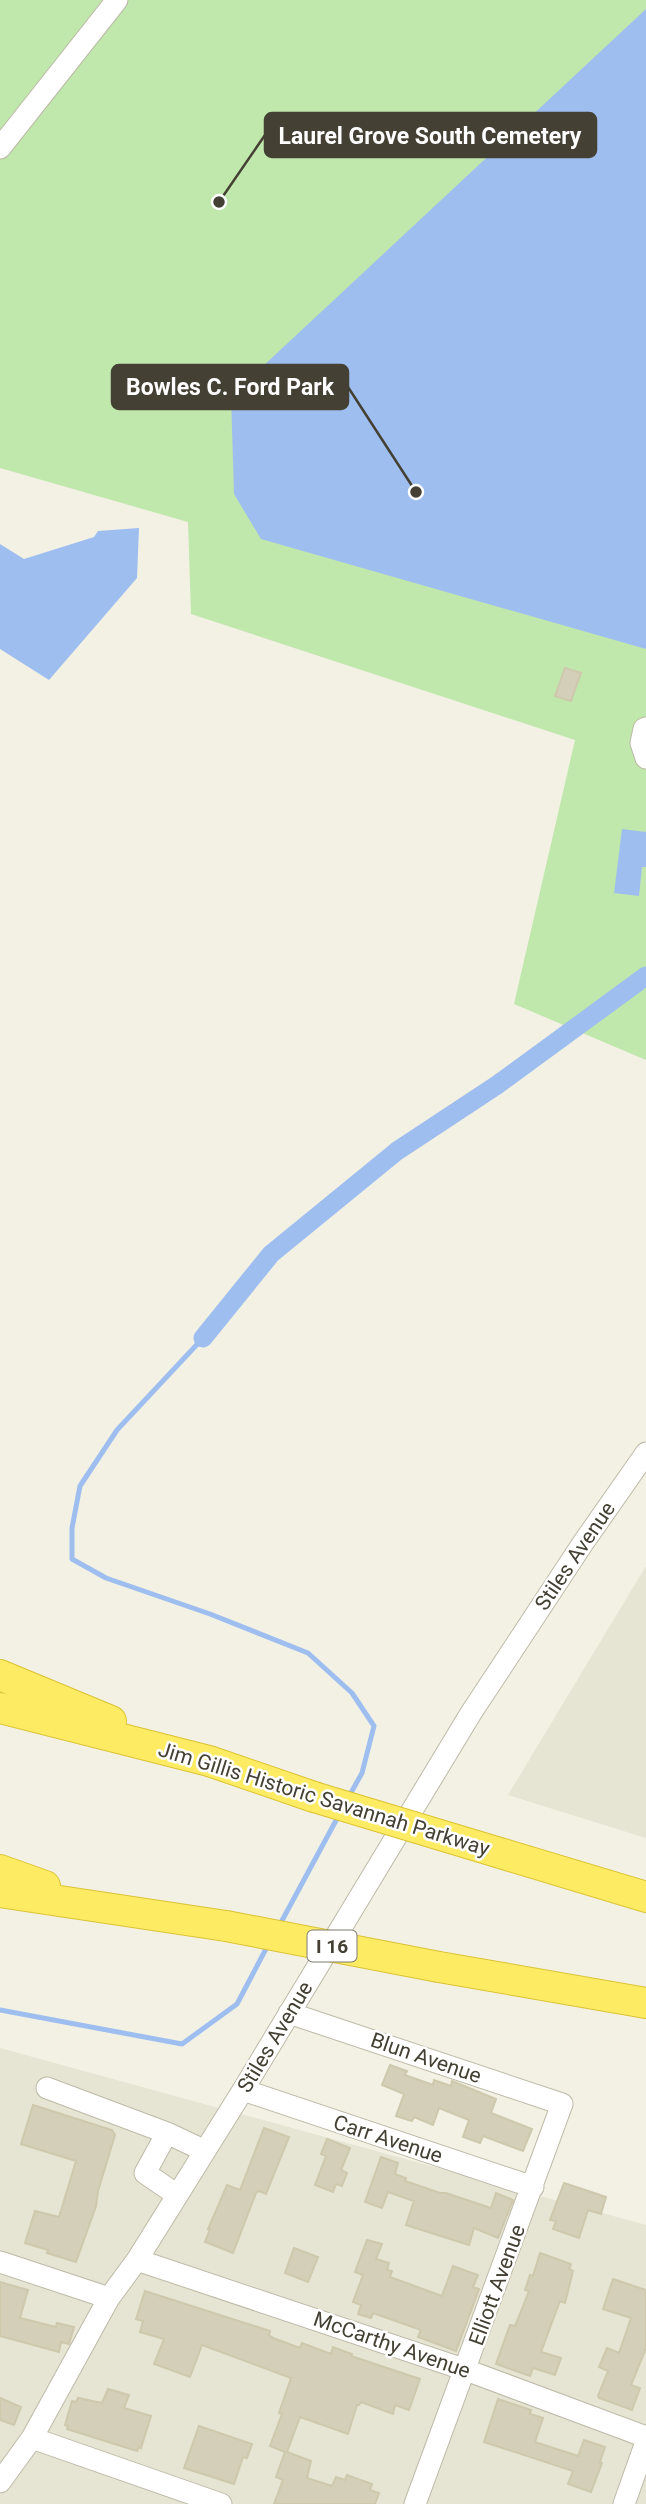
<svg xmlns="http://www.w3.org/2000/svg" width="646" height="2504" font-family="Roboto,sans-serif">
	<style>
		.residential { fill: #e6e4d2 }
		.green { fill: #c0e7ac }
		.water { fill: #9fbef0 }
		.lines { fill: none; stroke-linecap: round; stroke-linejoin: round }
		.stream { stroke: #9fbef0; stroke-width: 5 }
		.canal { stroke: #9fbef0; stroke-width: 19 }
		.building { fill: #d3cfb9; stroke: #cec8ad; stroke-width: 2 }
		.minor-casing { stroke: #bdbaa7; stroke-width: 23 }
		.highway-casing { stroke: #dcc233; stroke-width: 32 }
		.minor { stroke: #fff; stroke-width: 21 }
		.highway { stroke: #fdeb64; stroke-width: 30 }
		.highway-bridge-casing { stroke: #dcc233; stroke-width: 32; stroke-linecap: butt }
		.highway-bridge { stroke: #fdeb64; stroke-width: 30 }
		.labels { text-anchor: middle; stroke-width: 5; stroke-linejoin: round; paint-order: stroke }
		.shield { fill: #fff; stroke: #7c7a71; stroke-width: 2 }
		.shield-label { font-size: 19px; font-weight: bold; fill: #444134 }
		.street-label { font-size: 21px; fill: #444134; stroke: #fff }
		.leader { fill: none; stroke: #444134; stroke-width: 2.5 }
		.callout-dot { fill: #444134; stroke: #fff; stroke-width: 2.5 }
		.callout { fill: #444134; stroke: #444134; stroke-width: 2.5 }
		.callout-label { font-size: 23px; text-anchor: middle; font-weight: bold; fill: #fff }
	</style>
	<rect width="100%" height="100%" fill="#f2f1e4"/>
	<path class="residential" d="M646,1566V1838L508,1795Z
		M0,2048L646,2225V2504H0Z"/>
	<path class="green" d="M0,0H646V1060L514,1004L575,740L191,614L188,522L0,468Z"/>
	<path class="water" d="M646,9V649L261,539L234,494L231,396Z
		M139,528L137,578L49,680L0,649V544L24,559L94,537L98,531Z
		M622,829L646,832V867H642L639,896L614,893Z"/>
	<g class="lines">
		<path class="stream" d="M203,1338L117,1430L80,1486L72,1528V1559L106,1578L210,1614L308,1653L352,1693L374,1726L362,1773L348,1798
			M278,1928L340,1813
			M0,2010L182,2044L237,2004L268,1945"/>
		<path class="canal" d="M203,1338L271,1254L397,1151L497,1085L646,976"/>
	</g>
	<path class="building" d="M565,668L581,673L571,701L555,696Z
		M390,2065L407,2071L405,2075L433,2085L434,2080L451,2086L452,2081L496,2099L491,2113L532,2129L523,2151L483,2136L480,2143L463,2137L469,2120L439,2108L433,2125L414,2117L412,2121L396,2116L404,2094L382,2085Z
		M33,2105L112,2130L115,2135L98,2191L96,2206L76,2262L47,2253L48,2250L25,2243L35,2211L59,2217L76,2161L21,2144Z
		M264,2128L289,2137L266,2194L259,2191L256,2193L233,2253L205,2242L210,2229H208L227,2185L240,2190Z
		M327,2139L350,2148L341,2170L347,2173L342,2186L336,2184L333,2192L315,2185L326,2156L321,2154Z
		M381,2157L398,2163L395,2174L406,2178L405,2181L440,2193H446L491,2208L496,2193L513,2200L498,2238L474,2228L469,2245L406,2225L414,2201L388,2192L382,2208L365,2202Z
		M564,2183L606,2197L601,2214L588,2210L579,2238L553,2229L556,2221L550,2220Z
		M367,2240L382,2244L376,2259L389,2263L387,2270L392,2271L390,2277L442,2296L453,2266L478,2275L473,2287L479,2289L456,2351L418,2337L421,2330L373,2313L371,2318L358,2314L361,2305L353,2302L363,2275L355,2272Z
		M294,2248L318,2257L308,2282L285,2273Z
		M540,2253L571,2264L569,2269L573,2271L565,2303L560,2301L541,2352L561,2358L555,2375L533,2368L530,2376L496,2364L510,2325L515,2326L529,2291L525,2290L530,2275L533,2276Z
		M613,2279L646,2290V2348L631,2385L640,2388L632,2410L599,2398L598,2396L608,2371L599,2367L607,2348L619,2353L631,2318L603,2309Z
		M0,2282L28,2290L20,2318L56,2327L57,2323L74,2327L69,2344L61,2342L59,2352L0,2336Z
		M145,2291L270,2331L269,2335L273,2338L300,2348L302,2343L331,2354L333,2347L352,2354L351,2356L420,2379L409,2410L395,2405L393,2414L361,2402L359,2405H357L348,2434L300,2417L287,2452L311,2461L307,2478L332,2486L336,2477L345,2480L347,2475L372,2484L370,2490L379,2493L375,2504H274L283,2480L276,2477L285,2452L270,2446L282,2414L279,2413L291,2378L202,2345L190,2377L154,2364L164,2339L140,2332L143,2321L136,2319Z
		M108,2389L129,2395L124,2408L151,2416L141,2448L139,2447L137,2451L67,2429L68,2426L65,2425L72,2401L76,2402L78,2398L102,2403Z
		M0,2398L21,2407L14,2425L0,2420Z
		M498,2399L531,2410L530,2414L543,2418L535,2442L578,2456L584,2440L605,2447L600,2462L602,2463L591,2492L568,2484L573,2471L484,2442Z
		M199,2426L252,2444L247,2458L243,2457L234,2484L184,2468Z"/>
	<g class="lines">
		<g class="minor-casing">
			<path id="minor" d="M0,148L117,0
				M646,728L644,729L641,743L646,758
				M289,2013L562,2104L415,2504
				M47,2088L167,2133
				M243,2090L533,2187
				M177,2195L145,2173L167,2133L205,2151
				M137,2260L466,2370L646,2437
				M0,2262L109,2298
				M32,2438L221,2504
				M0,2482L32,2438L109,2298L137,2260L243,2090L471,1713L583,1543L646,1453
				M624,2504L646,2442"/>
		</g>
		<g class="highway-casing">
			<path id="highway" d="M0,1675L111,1721
				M0,1708L209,1761L314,1797
				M500,1853L646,1897
				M0,1870L45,1886
				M0,1892L226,1926
				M439,1967L646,2003"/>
		</g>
		<use href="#minor" class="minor"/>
		<use href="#highway" class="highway"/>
		<g class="highway-bridge-casing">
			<path id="highway-bridge" d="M314,1797L500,1853
				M226,1926L439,1967"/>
		</g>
		<use href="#highway-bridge" class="highway-bridge"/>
	</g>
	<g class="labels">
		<rect class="shield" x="307.5" y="1930.5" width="49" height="31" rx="5"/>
		<g class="shield-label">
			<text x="332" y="1953">I 16</text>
		</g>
		<g class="street-label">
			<text transform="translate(575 1556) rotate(-56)" y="7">Stiles Avenue</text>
			<text transform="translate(324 1799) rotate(17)" y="7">Jim Gillis Historic Savannah Parkway</text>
			<text transform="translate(275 2037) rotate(-59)" y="7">Stiles Avenue</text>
			<text transform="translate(426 2058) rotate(19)" y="7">Blun Avenue</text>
			<text transform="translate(388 2139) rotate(18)" y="7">Carr Avenue</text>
			<text transform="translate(497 2285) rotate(-70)" y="7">Elliott Avenue</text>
			<text transform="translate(392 2345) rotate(19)" y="7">McCarthy Avenue</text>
		</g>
	</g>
	<path class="leader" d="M219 202L265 135M416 492L348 387"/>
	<g class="callout-dot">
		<circle cx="219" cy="202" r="7"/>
		<circle cx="416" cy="492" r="7"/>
	</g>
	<g class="callout">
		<rect x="265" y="113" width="331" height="44" rx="7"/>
		<rect x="112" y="365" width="236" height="44" rx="7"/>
	</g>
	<g class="callout-label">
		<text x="430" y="144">Laurel Grove South Cemetery</text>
		<text x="230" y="395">Bowles C. Ford Park</text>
	</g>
</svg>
